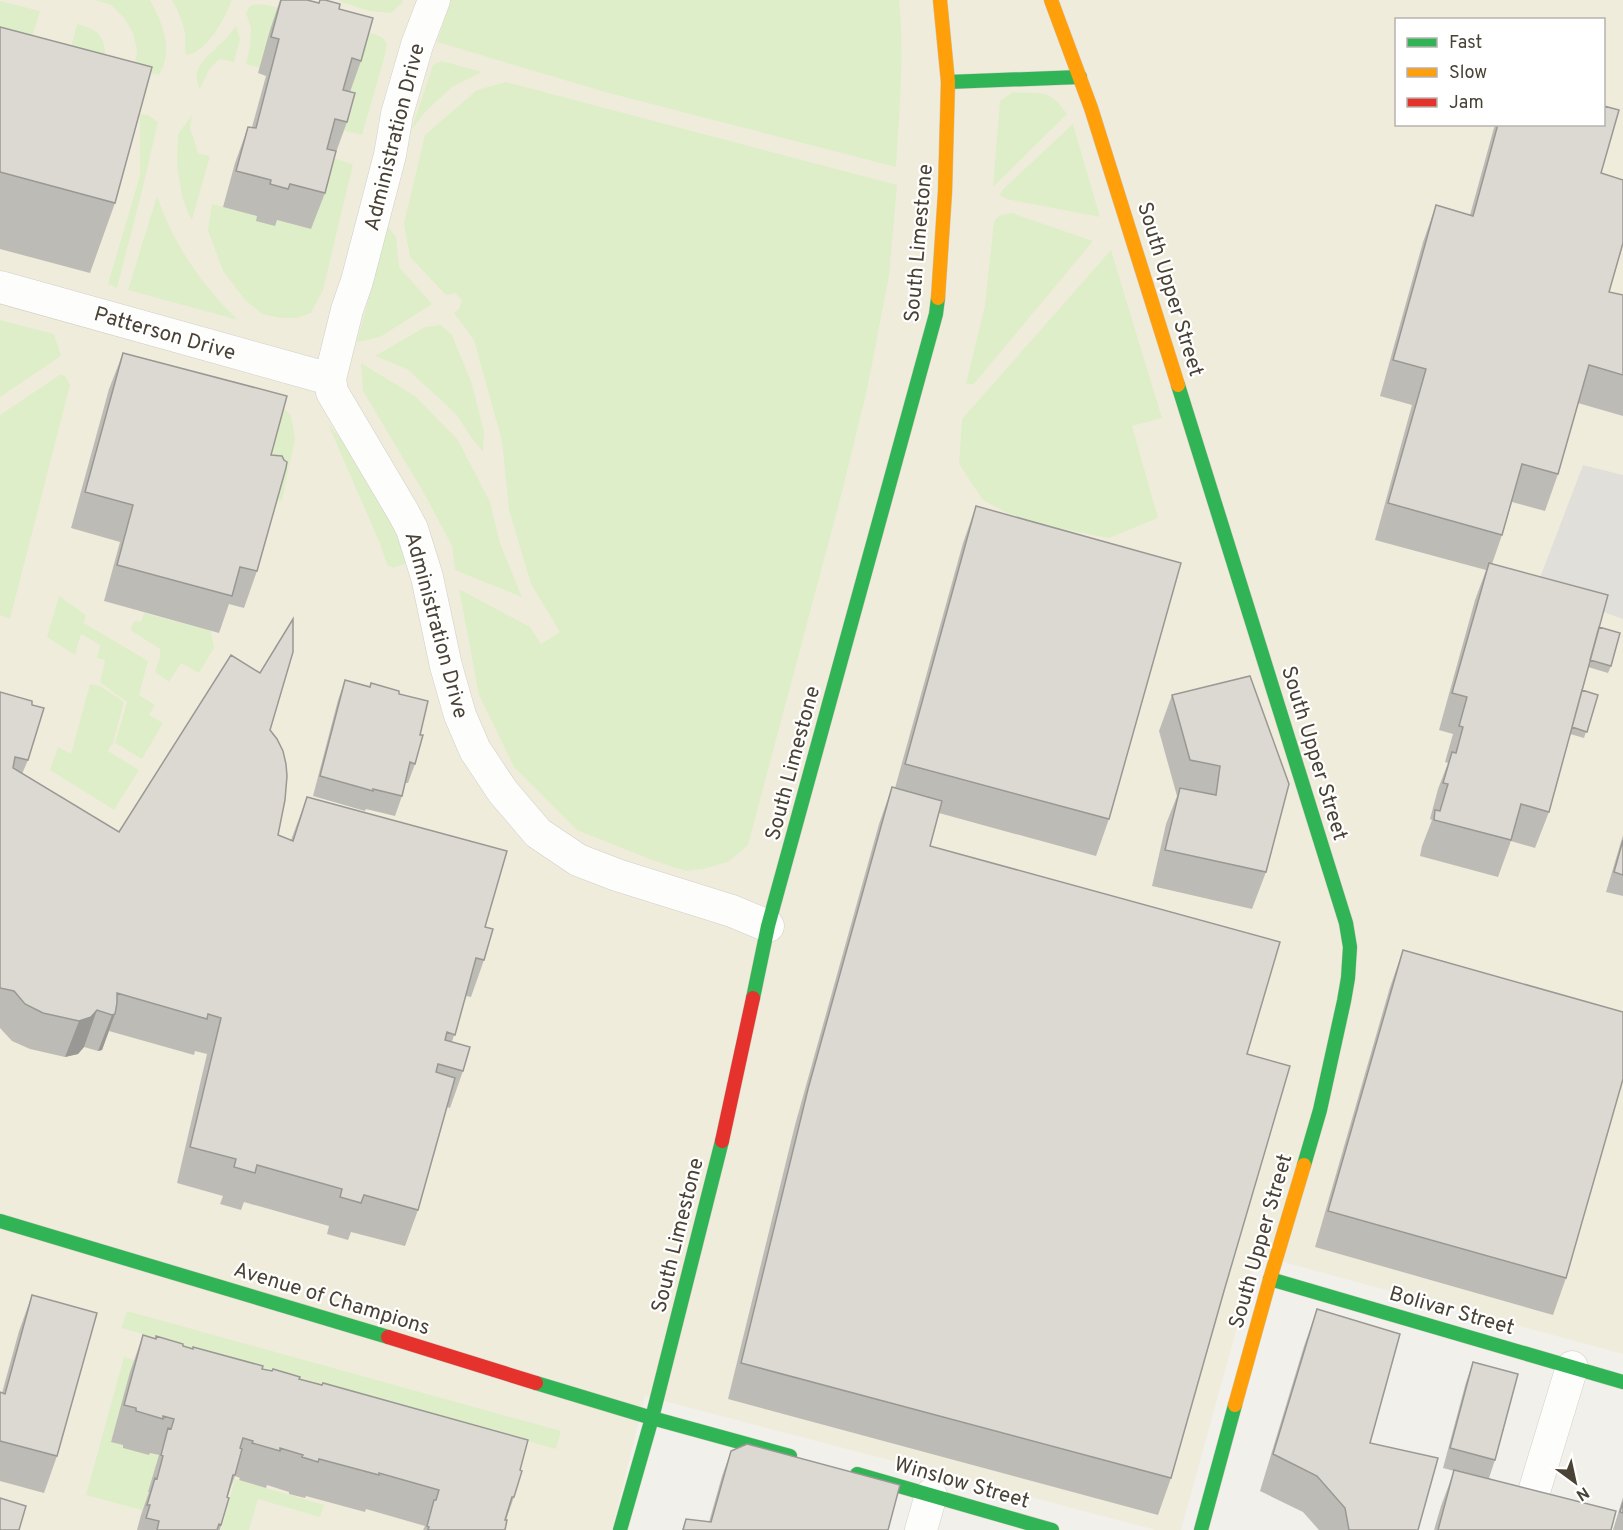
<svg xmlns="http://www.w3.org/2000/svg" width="1623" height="1530" font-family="Overpass,sans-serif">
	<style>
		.education { fill: #f0ecdc; fill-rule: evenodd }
		.green { fill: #deeec8 }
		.parking { fill: #e1dfda }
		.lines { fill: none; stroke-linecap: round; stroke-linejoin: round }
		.street-casing { stroke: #d0cec8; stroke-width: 33 }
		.fast-casing { stroke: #d2cdc1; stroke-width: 15 }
		.slow-casing { stroke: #d2cdc1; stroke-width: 15 }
		.jam-casing { stroke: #d2cdc1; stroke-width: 15 }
		.street { stroke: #fdfdfc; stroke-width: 32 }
		.fast { stroke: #30b455; stroke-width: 14 }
		.slow { stroke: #ff9f0a; stroke-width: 14 }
		.jam { stroke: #e5322d; stroke-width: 14 }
		.wall { fill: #bdbbb5 }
		.shaded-wall { fill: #9a9894 }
		.building { fill: #dcd9d3; stroke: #9a9894; stroke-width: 1.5 }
		.labels { text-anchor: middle; stroke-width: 4.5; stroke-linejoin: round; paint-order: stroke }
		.street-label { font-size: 21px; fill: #494235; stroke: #fff }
	</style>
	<rect width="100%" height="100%" fill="#f2f0ea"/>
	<path class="education" d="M0,0H1623V1354L1257,1255L1181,1530H1156L645,1396L612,1530H0ZM1396,20H1604V124H1396Z"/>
	<path class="green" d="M95,0H150C163,23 174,51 159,75L134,70L137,51L133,33L124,18L111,5Z
		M172,0H232C225,17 208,53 186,55C184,48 186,42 185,34C183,22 178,11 172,0Z
		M338,0H403L402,3L391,13L369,11L341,2Z
		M451,0H899C905,55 899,112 896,167L605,92L437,42Z
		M0,1L40,11L32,38L0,29Z
		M256,4L267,5L365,31L382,37L387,43L385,55L362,135L330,127L260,68L246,64L250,47L251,28L246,13L250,6Z
		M77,24C101,31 104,35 106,60L71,47Z
		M236,26L240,39L234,62L219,59L209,70L200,89C189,68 207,58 220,44C226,39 231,32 236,26Z
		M442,61L482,72L452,87L425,112L411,131L433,65Z
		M506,82L897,185L889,276L867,390L842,492L748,845L728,862L703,869L686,871L652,860L577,830L514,767L479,695L459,589L530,627L541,644L560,632L531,584L509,510L502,441L474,340L454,313L459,309L462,300L455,293L446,295L410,257L404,223L425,135L477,90Z
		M1013,92C1041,94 1050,88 1067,114L993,187L1000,101Z
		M140,114L148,115L158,122L144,183L117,288L108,284L140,175Z
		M192,115L190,128L198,153L210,156L192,220L188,213L182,196L177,165L178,134Z
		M1073,124L1100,217L1006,199L1000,195L1002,190Z
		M322,155L353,164L323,290L311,313L297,318H281L262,314L245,300L223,271L208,231L212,204L311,229Z
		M157,196C173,243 202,286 238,320L128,290Z
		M1012,213L1093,241L974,384H966L985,305L994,221L1000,215Z
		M388,227L396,237L399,267L432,304L380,337L357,342Z
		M1111,250L1162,418L1132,426L1158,518L1109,538L1021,521L983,500L959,464L962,419Z
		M0,320L54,334L61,356L0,397Z
		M441,325L452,335L472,384L484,432L483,452L471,437L456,414L407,369L375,356L425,327Z
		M361,363L415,396L458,440L490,502L500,543L522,597L455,570L452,546L425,495L363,391Z
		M61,374L66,377L70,385L10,619L0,615V415Z
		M231,385L272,394L291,416L295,439L282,501L274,499Z
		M328,424L357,458L383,497L409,562L394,568L387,565L381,546Z
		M59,596L86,615L84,623L148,661L139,695L155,705L149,715L163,723L142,759L115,743L127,702L100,682L105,660L97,658L100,645L81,634L75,655L47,637Z
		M144,613L211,631L214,648L199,673L181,663L169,682L155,672L160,656V649L130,630L134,621L141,622Z
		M90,684L100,686L124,702L113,743L108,751L139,770L114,810L50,770L58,747L71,754Z
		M127,1311L561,1431L556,1449L121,1328Z
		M124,1357L137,1361L111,1441L123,1445V1448L149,1455L150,1453L160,1456L145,1511L86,1495Z
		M235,1479L324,1505L320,1517L258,1499L249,1530H221Z"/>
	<path class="parking" d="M1583,465L1623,475V619L1536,588Z"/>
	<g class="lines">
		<g class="street-casing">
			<path id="street" d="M434,0L417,45L397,114L390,155L357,281L347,310L330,379L332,392L403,512L412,529L427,577L446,666L460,715L475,750L503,792L538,833L578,860L617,875L732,911L768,926
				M0,287L330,379
				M1523,1528L1572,1367
				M921,1530L931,1495"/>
		</g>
		<g class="fast-casing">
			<path id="fast" d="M948,82L1080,77
				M1178,385L1346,923L1350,947L1348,978L1344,1001L1320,1110L1304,1165
				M753,998L768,926L936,314L938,298
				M0,1221L388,1337
				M1270,1279L1623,1382
				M536,1383L652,1418L790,1456
				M857,1474L1052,1530
				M620,1530L652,1418L722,1141
				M1201,1530L1235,1405"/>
		</g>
		<g class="slow-casing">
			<path id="slow" d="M1051,0L1091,108L1178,385
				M938,298L945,192L948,82L940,0
				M1235,1405L1270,1279L1304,1165"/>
		</g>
		<g class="jam-casing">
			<path id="jam" d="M722,1141L753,998
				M388,1337L536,1383"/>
		</g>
		<use href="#street" class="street"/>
		<use href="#fast" class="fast"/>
		<use href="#slow" class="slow"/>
		<use href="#jam" class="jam"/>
	</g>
	<path class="wall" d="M280,0H307L318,3L320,0L339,9L361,61L350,92L347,122L335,155L325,193L311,229L277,220L275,226L256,221L257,216L223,207L235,163L248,127H252L266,76L258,73L270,30Z
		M0,27L115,203L90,273L0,249Z
		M1495,124H1604L1601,173L1609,292L1623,295V416L1578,403L1558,474L1545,511L1512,502L1502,535L1492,564L1599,627L1611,666L1608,673L1588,667L1582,690L1598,695L1584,738L1570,734L1549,812L1535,848L1511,841L1498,877L1420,856L1422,846L1432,820L1430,819L1438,789L1448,763L1445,762L1453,734L1439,730L1475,600L1486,570L1375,540L1412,405L1380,396L1423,242L1436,205L1470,215Z
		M123,353L271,455L257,571L244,608L229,604L219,633L104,601L120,542L71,528L109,389Z
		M976,506L1109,819L1096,856L939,813L930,846L1247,1054L1224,1291L1171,1478L1158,1515L728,1399L795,1125L879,824L892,787L895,788L963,543Z
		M1250,676L1266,872L1252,909L1152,886L1166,824L1177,796L1159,731L1172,695Z
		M345,680L399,694L420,735L415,764L408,783H405L402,796L395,816L366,809L365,811L313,796L338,700Z
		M0,692L28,760L22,774L119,832L270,730L278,835L291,840L307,797L485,927L484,960L471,997L466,996L452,1042L463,1071L450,1108L447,1107L418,1210L405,1246L351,1232L348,1240L327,1234L329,1226L244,1202L241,1210L220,1204L223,1196L177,1183L207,1054L195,1051L194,1055L109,1031L102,1050L98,1051L84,1047L78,1054L65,1057L30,1049L12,1041L0,1028Z
		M1623,835V896L1606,892Z
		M1403,950L1566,1278L1553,1315L1315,1247L1390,987Z
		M32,1295L57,1456L44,1493L0,1481V1392L2,1393L19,1331Z
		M1317,1309L1370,1443L1418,1530H1319L1303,1512L1260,1491L1304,1346Z
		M143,1335L299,1379L520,1470L514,1497L506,1520L505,1530H423L425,1526L366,1509L365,1512L306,1496L305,1498L289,1494V1492L267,1485L266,1488L239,1480L240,1478L235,1476L227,1498L220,1530H137L141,1515L149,1492H148L159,1455L150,1453L149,1455L123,1448V1445L111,1442L130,1372Z
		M1473,1362L1495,1460L1489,1478L1611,1530H1434L1441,1506L1454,1471L1443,1468L1466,1382Z
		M731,1451L888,1530H682L686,1519L709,1522L722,1476Z
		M1623,1497V1530H1613Z"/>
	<path class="shaded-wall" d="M97,1010L84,1047L78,1054L65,1057L79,1021Z
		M115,1014L102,1050L98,1051L112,1015Z"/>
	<path class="building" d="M281,0H307L319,3L320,0H325L340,4L339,9L373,18L361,61L352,58L343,90L355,93L347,122L335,119L327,149L336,151L325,193L290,184L288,189L270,184L271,180L236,171L248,127L256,128L279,39L271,37Z
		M0,27L152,67L115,203L0,172Z
		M1604,106L1619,110L1601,173L1623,180V243L1609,292L1623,295V375L1589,365L1558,474L1522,464L1502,535L1388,503L1426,369L1393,360L1436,205L1473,216L1498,124H1604Z
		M123,353L287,396L271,455L282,456L284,460L287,462L286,468L257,571L240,567L232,596L117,565L133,505L85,492Z
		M976,506L1181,563L1109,819L905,764Z
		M1489,563L1608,595L1549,812L1521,804L1511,840L1434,820L1435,810L1440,811L1448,784L1443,783L1452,752L1456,753L1463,727L1459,726L1467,697L1452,693Z
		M293,619V652L270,730L277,739L283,751L286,764L287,776L285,800L278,835L293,841L307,797L507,851L485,927L493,929L484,960L476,958L455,1035L447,1032L445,1040L470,1047L463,1071L438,1064L436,1072L455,1078L418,1210L364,1195L361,1203L340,1197L342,1189L257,1165L255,1173L234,1167L236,1159L190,1147L221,1018L208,1014L207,1019L117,993V1003L115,1014L112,1015L97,1010L91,1017L79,1021L43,1013L25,1004L14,991L0,988V692L32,701V705L44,708L28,760L15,757L13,768L119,832L231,655L260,673Z
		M1599,627L1620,633L1611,666L1590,660Z
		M1250,676L1289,784L1266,872L1165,850L1180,788L1216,795L1220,766L1190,760L1172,695Z
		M345,680L370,687L371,683L399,691V694L428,701L420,735H423L415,764L410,762L402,796L373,789V791L320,776Z
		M1582,690L1598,695L1587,732L1572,727Z
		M892,787L942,801L930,846L1280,942L1247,1054L1290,1066L1224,1291L1171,1478L741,1363L808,1089Z
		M1623,840V875L1614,872Z
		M1403,950L1623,1012V1079L1566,1278L1328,1211Z
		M32,1295L97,1313L57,1456L0,1441V1392L5,1394Z
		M1317,1309L1400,1334L1370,1443L1438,1458L1418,1530H1349L1345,1508L1317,1476L1273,1454Z
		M143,1335L156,1339V1336L183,1344V1346L193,1349V1347L263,1366L262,1369L272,1371L273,1369L300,1377L299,1379L322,1385L323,1383L528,1440L520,1470L522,1471L514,1497H512L505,1520H507L505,1530H428L429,1527L427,1526L434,1500H436L439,1490L379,1473V1475L319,1459L318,1462L302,1457L303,1455L280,1448V1451L252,1443L253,1441L243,1438L240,1448L242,1449L235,1475H233L227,1497L229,1498L221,1525L219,1524L217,1530H157L159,1521L146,1518L150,1505H147L155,1478L157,1479L163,1456L161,1455L168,1428L171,1429L174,1419L163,1416V1419L136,1411V1408L124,1405Z
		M1473,1362L1518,1374L1495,1460L1450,1448Z
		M747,1444L900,1485L888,1530H683L686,1519L711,1522L731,1451Z
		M1454,1470L1616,1511L1611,1530H1438Z
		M0,1498L26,1506L19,1530H0Z
		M1623,1502V1513L1620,1512Z"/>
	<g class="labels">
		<g class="street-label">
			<text transform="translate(394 137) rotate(-76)" y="7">Administration Drive</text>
			<text transform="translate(918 243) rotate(-85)" y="7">South Limestone</text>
			<text transform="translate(1171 289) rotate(73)" y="7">South Upper Street</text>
			<text transform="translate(165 333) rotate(16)" y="7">Patterson Drive</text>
			<text transform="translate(437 625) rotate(75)" y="7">Administration Drive</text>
			<text transform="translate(1315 753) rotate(73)" y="7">South Upper Street</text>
			<text transform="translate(792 763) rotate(-75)" y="7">South Limestone</text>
			<text transform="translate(677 1235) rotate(-76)" y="7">South Limestone</text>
			<text transform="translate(1260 1241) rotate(-74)" y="7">South Upper Street</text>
			<text transform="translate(332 1298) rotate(17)" y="7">Avenue of Champions</text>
			<text transform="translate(1452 1310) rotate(16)" y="7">Bolivar Street</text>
			<text transform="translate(962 1482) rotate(16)" y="7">Winslow Street</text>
		</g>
	</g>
	<rect x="1395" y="18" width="210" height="108" fill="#ffffff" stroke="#b6b3ae" stroke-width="1.5"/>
	<rect x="1407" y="38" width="30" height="9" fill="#30b455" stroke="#b6b3ae" stroke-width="1.5"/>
	<text x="1449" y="48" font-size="18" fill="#494235">Fast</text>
	<rect x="1407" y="68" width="30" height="9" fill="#ff9f0a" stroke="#b6b3ae" stroke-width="1.5"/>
	<text x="1449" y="78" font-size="18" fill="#494235">Slow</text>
	<rect x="1407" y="98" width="30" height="9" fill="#e5322d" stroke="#b6b3ae" stroke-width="1.5"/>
	<text x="1449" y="108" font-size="18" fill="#494235">Jam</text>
	<g transform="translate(1575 1482) rotate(147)" stroke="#ffffff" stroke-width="4.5" paint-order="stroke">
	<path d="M0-4.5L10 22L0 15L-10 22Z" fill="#494235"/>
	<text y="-9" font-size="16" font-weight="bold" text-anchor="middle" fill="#494235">N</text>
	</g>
</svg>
